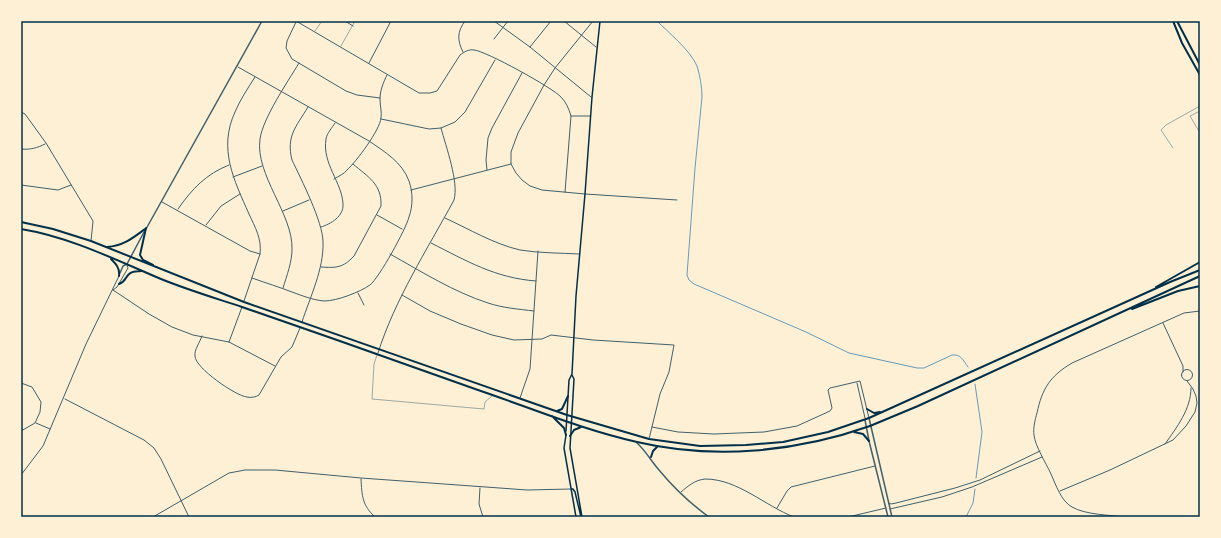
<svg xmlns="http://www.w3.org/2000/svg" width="1221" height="538" font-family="'Sofia Sans Condensed',sans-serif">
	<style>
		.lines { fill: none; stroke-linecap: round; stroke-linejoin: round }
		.stream { stroke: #669bbc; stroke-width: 1 }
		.service { stroke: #3f606c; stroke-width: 0.5 }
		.minor { stroke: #3f606c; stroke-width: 1 }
		.tertiary { stroke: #3f606c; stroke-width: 1.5 }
		.secondary { stroke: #003049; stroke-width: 1.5 }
		.primary { stroke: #003049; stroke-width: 2 }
		.trunk { stroke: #003049; stroke-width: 2 }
		.motorway { stroke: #003049; stroke-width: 2 }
		.neatline { fill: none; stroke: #003049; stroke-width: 1.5 }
	</style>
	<rect width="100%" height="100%" fill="#fdf0d5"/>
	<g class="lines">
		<path class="stream" d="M657,21C669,33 690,50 697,66C700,76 702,87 702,97L695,168L687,275L689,280L694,284L806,332L849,353L917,368H924L952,355C961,354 963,360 968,367
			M975,384L982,432L976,478
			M966,517L973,503L975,489"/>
		<path class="service" d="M315,31L322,21
			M341,46L355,21
			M1200,133L1190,116L1200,111
			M1173,148L1161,130L1166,125L1200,106
			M377,355L374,364L372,399L484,409L485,402L492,396"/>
		<path class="minor" d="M296,21L419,93H430L437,91L460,55C464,52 469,49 474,50C486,51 553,88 561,97C566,102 569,109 571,116L565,192
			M345,21L353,26
			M494,21L530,47L591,97
			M564,21L596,47
			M593,21L555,68L544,85L518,133L511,152V164L516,173L522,180L530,186L542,190L585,194L677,200
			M296,22L287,41L286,48L292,59L346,91L357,95L380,98
			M494,39L508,21
			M530,47L551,21
			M463,52C457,40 457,32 465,21
			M369,63L391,21
			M238,67L369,141C385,152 402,162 409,181C413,192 413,206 409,217C406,229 379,278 370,285C360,292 337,301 324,301C313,300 303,296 292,292C279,287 266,283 252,278
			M21,112L25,114L46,143L93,221L91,241
			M571,116H590
			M381,119L429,129L441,128L455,122L465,112L495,60
			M21,149C30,150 37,148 45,144
			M487,170L486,160L488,138L492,128L522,73
			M233,177L262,166
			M334,179C339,176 344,174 347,170C356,162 380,130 381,118C382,112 380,106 380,99C380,91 383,83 387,75
			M21,185L58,190L71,185
			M411,190L511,164
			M162,202L250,251L260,254
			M178,209C192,189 206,174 229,165
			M283,211L309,200
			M377,215L402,229
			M445,218C469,229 494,244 520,250C538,253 560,253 579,254
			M206,225L221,206L240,194
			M321,227C331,224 344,216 343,204C342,182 322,164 326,139C327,133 332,128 335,123
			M431,243C467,261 495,278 536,281
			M390,254C422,272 454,292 488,303C503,308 518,309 534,311
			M321,267C336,268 343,268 354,256L381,206C382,184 368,177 353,164
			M283,288C287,275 292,262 292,249C293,214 255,175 260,139C263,118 287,83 299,63
			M113,290L149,314L172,327L193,335L229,342L275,366
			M113,290L117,287L128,268L127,265
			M358,293L364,305
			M402,295L430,311L461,324L492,335L514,340L542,339L551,335L593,340L674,345L669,372L660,394L649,439
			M244,301L260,254C262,239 255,227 249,214C234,180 218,149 235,112C240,100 248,88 255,77
			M302,322C310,297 324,269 323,242C323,222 301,179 292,160C286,136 296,127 308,107
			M1163,323L1183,366V372
			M202,336C200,342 194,350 195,356C195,368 236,396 247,397C251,398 256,397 259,395L281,357L292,347L300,328
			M229,342L242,307
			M378,353C395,299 427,250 454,200C459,182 446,147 441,128
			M1181.5 375a5.5 5.5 0 1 1 11 0a5.5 5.5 0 1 1-11 0Z
			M21,383L32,387L41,402L40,412L35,423L21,431
			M857,383L865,418
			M520,398L530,369L538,251
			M65,399L144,440L154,448L161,459L189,517
			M36,423L50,429
			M652,427L678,432L714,434L764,432L797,426L830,411L832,408L828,390L830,388L860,381L869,418
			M1165,444C1177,427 1191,409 1191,388
			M21,475L43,446L86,344L119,276
			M361,479C362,496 362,505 375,517
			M480,488L479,504L483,517
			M1060,491L1110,470L1173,440L1186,426L1195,412L1197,403L1196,396L1193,389L1187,381
			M681,492C688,486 695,480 705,479C738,479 765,506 794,517
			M889,503L891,504L896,503L955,488L980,480L1040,451
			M777,508L787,491L791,487L875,466
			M890,509L942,497L972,487L1042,457
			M153,517L229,473L245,470H275L361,478L527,490L571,489
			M848,517L886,508
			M1126,517C1110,515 1086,515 1072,507C1061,501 1056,485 1051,474C1046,463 1035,446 1034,435C1033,428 1035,420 1037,413C1042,389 1050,376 1072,363L1184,313L1200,311"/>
		<path class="tertiary" d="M146,229L262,21
			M120,273L123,266L127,264L144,232
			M869,418L892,517
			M865,420L869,441L888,517
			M637,443C646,451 651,461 659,470C673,487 691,504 709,517"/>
		<path class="secondary" d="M572,375L574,379L570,448L582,517
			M566,431L569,380L572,374L576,296L585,194L592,97L600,21
			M566,435L564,448L576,517
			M571,489H573L575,492L581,517"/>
		<path class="primary" d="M1173,21L1182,43L1200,75
			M1177,21L1200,65"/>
		<path class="trunk" d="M21,222L53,229L91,241L244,302L567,415L649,439L700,446L746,445L783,442L828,432L869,418
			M146,228L140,255L143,260L153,265
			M21,229C70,237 116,260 161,279C188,290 215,298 242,307C321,334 399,362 478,390C531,408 583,430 637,442C714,460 796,452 870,426
			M107,247C123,246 133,238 145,229
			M111,259C116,264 120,268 119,276
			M119,284C130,280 122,271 142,271
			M557,411L562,409L568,396
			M552,416L564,428L566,435
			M854,432L863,434L869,441
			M570,436L574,430L581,427
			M651,457L653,451L657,447"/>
		<path class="motorway" d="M1156,287L1200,262
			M1132,309L1178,291L1200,286
			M867,409L874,413L880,412
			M869,418L1170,282L1200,270
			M870,426L918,406L1200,276"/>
	</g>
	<rect width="1221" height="538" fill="none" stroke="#fdf0d5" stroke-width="44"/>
	<rect x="22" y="22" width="1177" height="494" class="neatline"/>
</svg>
